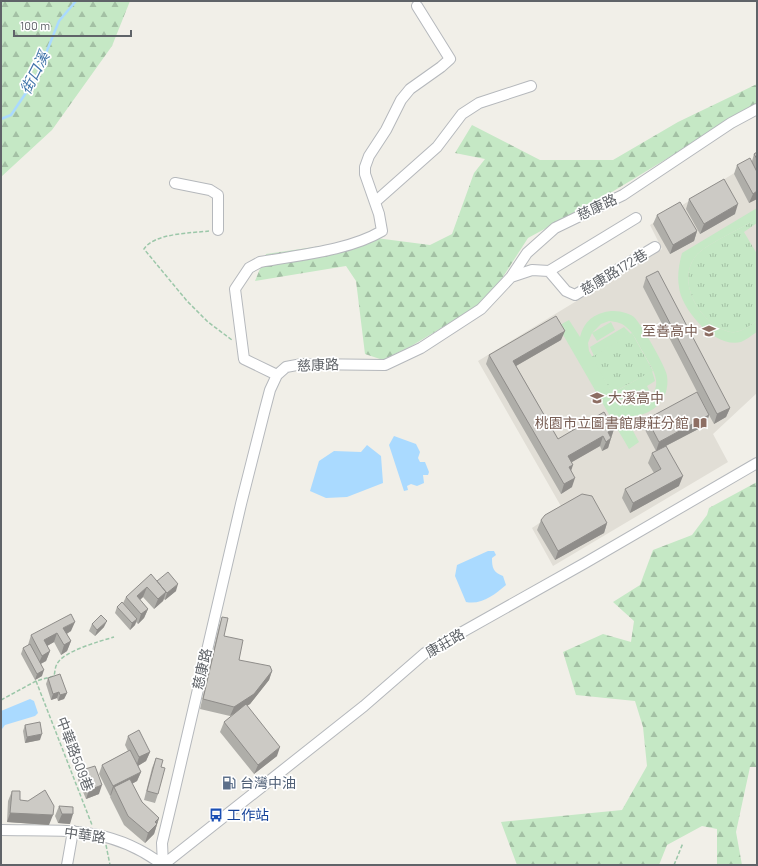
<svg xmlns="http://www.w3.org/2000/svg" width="758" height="866" font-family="Barlow,'Noto Sans TC',sans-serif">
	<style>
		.education { fill: #e1ded6 }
		.grass { fill: url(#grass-tufts) }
		.forest { fill: url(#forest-firs) }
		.park { fill: #c5e8c5; fill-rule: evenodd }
		.water { fill: #aadaff }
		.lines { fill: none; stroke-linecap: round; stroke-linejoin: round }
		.stream { stroke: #aadaff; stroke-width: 2.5 }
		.minor-casing { stroke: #b5b8bc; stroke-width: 12 }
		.path { stroke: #9cc7a9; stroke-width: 1.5; stroke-dasharray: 4 2; stroke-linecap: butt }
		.minor { stroke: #fff; stroke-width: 10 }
		.wall { fill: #afaea9 }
		.shaded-wall { fill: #8f8d8a }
		.building { fill: #cccac5; stroke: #8f8d8a }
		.labels { text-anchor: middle; stroke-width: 3.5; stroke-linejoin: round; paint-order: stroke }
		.street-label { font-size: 14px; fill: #5f6368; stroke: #fff }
		.education-label { font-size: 14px; fill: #785e54; stroke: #fff; text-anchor: end }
		.service-label { font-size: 14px; fill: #4e5e75; stroke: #fff; text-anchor: start }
		.transit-label { font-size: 14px; fill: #164399; stroke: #fff; text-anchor: start }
		.water-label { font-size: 15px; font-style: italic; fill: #4174aa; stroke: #fff }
	</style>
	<defs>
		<pattern id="grass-tufts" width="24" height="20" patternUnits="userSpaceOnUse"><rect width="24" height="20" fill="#c5e8c5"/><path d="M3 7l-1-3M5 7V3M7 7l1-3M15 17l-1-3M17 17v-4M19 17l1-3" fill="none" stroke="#a3c0a4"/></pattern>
		<pattern id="forest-firs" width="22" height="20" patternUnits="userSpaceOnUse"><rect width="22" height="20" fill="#c5e8c5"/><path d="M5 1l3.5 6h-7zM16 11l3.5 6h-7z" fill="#a3c0a4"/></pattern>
	</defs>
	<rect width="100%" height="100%" fill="#f1efe8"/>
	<path class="education" d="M757,159V393L713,434L728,462L553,566L532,528L562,508L478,361L662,249L650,225Z"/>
	<path class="grass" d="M757,219V223L744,232L757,254V321C751,325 743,331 735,332C730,333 723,330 718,327C696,314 678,281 695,257C702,246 744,227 757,219Z
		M632,333L653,371L612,393L591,357Z"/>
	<path class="forest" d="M1,1H130L112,46L52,130L1,177Z
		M757,84V104L607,195L528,238L488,300L413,345L383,360L365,354L356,281L346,266L255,281L266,254L376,238L430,245L452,234L474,173L485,159L455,153L472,125L540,160H613L678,122Z
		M757,482V767H750L736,832L742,865H717V829L702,826L667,845L659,865H517L501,822L622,810L647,766L643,727L635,701L576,695L563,652L603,634L631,642L634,621L613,602L640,585L653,550L692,535L707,515L709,508Z"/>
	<path class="park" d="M757,208V219C744,227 702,246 695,257C678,281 696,314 718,327C723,330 730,333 735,332C743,331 751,325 757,321V332C752,335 746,340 741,342C715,349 681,309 679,287C677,276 679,264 682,253Z
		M611,311C619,311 627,312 634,317C640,322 667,369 667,376C671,402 648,419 625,416L639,442L629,449L558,326L569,320L580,337C584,321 594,313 611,311ZM609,321C615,322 621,322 626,327C634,333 638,344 643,352C647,360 655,371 656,380C658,393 646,403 634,404L651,394L647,386L655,381L652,371L613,393L620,400L637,391L629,397L633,405C624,404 618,401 612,393L589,351L588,343L592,333L597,341L615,330L611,322L592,333L601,324Z
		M624,327L631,334L594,356L590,347Z"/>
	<path class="water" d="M394,436L416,444L420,452L418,458L420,462H425L429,472L428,475H423L424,483L417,486L411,484L407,486L408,490L404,491L389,445Z
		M367,445L381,456L383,483L347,497L326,498L310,491L319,461L334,451L361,452Z
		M488,551H494L496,555L492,558C492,568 493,572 503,576L506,585C494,595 482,605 466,602L455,576L457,565Z
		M30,699L34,701L38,713L35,716L5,725L2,729L1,736V711Z"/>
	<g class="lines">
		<path class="stream" d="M1,119L11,115L36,78L59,21L76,1"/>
		<g class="minor-casing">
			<path id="minor" d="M175,183L210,190L218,195V230
				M375,202L437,147L462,114L479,103L531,86
				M549,271L636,218
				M511,277L532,270L549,271L566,291L575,295L655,247
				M277,375L244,359L235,289L249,268L260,262C298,255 348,251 382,231L379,214L365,174V167L369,156L386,130L401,100L410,89L441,67L450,59L417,6
				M1,830C63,831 110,825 163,865
				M67,865L73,831
				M163,865L162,843L173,797L241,504L265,409L270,390L277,375L286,367L302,364L385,365L421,348L481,309L511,277L527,253L555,228L623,195L731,123L757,109
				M163,865L364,706L425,653L585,563L757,463"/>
		</g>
		<path class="path" d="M209,231C192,233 154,233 144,249L187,301L208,322L232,340
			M36,681L92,825
			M1,700L36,681L54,676C55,672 55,667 57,664C63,651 101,641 114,637
			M106,845L110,865
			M674,865L683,843"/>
		<use href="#minor" class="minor"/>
	</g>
	<path class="wall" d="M757,152V199L749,203L734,174L737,165L752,161L754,154Z
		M689,199L735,214L700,234L686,209Z
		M657,215L697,231L694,241L670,254L653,224Z
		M646,277L730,408L726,417L714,424L709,415L706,425L666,446L679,486L630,513L622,498L625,489L654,473L648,463L652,453L656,451L644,428L647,419L708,413L643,287Z
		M561,340L516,366L558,439L614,429L608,448L602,451L600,446L572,462L571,470L572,487L561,494L486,364L489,355Z
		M541,520L607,523L604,533L555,560L537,530Z
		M157,581L176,591L165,600L164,599L163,601L154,609L143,597L140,600L148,609L144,618L138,624L136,622L135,625L130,630L115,613L117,607L123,603L126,597Z
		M222,617L224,636L239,660L272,671L269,680L250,704L247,706L277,756L254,774L220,732L224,722L233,715L230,716L200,709L219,626Z
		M92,624L104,627L95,636L89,631Z
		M71,631L67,634L71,641L67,651L61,655L54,642L47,646L50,651L46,661L41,664L42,676L35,680L21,654L23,648L28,645L31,635Z
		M48,678L67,693L64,699L58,701L57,698L51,700L46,684Z
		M25,725L40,740L25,743L23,731Z
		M128,736L150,752L146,761L138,766L141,772L137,781L132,784L142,802L159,818L154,834L145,843L124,825L110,797L111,795L110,796L99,774L102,765L128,751L125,745Z
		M156,758L161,767L158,794L155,803L144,800L152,768Z
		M82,770L99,794L86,799L78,780Z
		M12,791L20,800L49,825L7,822L8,801Z
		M59,806L70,824L58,823L55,816Z"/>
	<path class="shaded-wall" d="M757,191V199L749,203L753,194Z
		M738,204L735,214L700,234L704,224Z
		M697,231L694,241L670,254L673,245Z
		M565,331L561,340L509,370L513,361Z
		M730,408L726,417L714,424L717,414Z
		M709,415L706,425L656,451L659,442Z
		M614,429L611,438L608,432Z
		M603,436L600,446L565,466L568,456Z
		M611,438L608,448L602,451L606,442Z
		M573,465L570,474L569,467Z
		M683,476L679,486L630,513L633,503Z
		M575,478L572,487L561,494L564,484Z
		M607,523L604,533L555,560L558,551Z
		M178,584L176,591L165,600L167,593Z
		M147,587L143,597L133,606L137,596Z
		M166,592L163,601L154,609L158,599Z
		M148,609L144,618L138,624L141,614Z
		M137,619L135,625L130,630L132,623Z
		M107,621L104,627L95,636L97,630Z
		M75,622L71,631L60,637L63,628Z
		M57,633L54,642L40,650L44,640Z
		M71,641L67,651L61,655L64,645Z
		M50,651L46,661L38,665L42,656Z
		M44,670L42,676L35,680L37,674Z
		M272,671L269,680L250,704L230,716L234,707Z
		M59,692L57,698L51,700L53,694Z
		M67,693L64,699L58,701L60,695Z
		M42,734L40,740L25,743L27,737Z
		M280,747L277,756L254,774L258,765Z
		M150,752L146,761L136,767L139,757Z
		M141,772L137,781L116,792L114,787L111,795L110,796L113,786Z
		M102,785L99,794L86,799L89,790Z
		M10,813L53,815L49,825L7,822Z
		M62,814H73L70,824L58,823Z
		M159,818L154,834L145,843L148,833Z"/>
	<path class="building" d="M757,152V159L754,154Z
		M750,158L757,172V191L753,194L737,165Z
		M724,179L738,204L704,224L689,199Z
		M680,202L697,231L673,245L657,215Z
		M658,271L730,408L717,414L646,277Z
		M556,316L565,331L513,361L558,439L604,412L614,429L608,432L611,438L606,442L603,436L568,456L573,465L569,467L575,478L564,484L489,355Z
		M697,392L709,415L659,442L647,419Z
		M666,446L683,476L633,503L625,489L661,469L652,453Z
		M582,494L592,496L607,523L558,551L541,520L545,515Z
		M168,572L178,584L167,593L166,592L157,581Z
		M151,574L166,592L158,599L147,587L137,596L148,609L141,614L126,597Z
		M122,602L137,619L132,623L117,607Z
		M71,614L75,622L63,628L71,641L64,645L57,633L44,640L50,651L42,656L31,635Z
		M101,615L107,621L97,630L92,624Z
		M222,617L228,618L224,636L243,640L239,660L270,666L272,671L254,694L234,707L203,699Z
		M30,644L44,670L37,674L23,648Z
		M60,674L67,693L60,695L59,692L53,694L48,678Z
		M246,704L280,747L258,765L224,722Z
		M40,722L42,734L27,737L25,725Z
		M139,730L150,752L139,757L128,736Z
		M130,750L141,772L113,786L102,765Z
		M156,758L163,760L161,767L165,768L158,794L147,791Z
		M95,766L102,785L89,790L82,770Z
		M130,779L142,802L159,818L155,822L157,824L148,833L128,816L114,787Z
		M45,790L54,806L53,815L10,813L12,791H20V800L28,801Z
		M59,806L73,807V814H62Z"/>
	<defs>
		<g id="school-bare" transform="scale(1.08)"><path d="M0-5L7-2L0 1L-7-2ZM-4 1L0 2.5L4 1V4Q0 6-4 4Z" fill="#8d6e63" stroke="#fff" stroke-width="2.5" paint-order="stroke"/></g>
		<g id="library-bare" transform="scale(1.08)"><path d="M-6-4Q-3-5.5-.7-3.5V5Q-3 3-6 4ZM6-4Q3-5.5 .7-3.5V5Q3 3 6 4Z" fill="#8d6e63" stroke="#fff" stroke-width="2.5" paint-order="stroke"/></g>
		<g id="fuel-bare" transform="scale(1.08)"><path d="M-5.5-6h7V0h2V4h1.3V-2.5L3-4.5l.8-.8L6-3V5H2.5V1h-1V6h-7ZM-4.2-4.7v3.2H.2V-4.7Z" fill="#5c6f8a" stroke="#fff" stroke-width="2.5" paint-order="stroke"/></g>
		<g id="bus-bare" transform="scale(1.08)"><path d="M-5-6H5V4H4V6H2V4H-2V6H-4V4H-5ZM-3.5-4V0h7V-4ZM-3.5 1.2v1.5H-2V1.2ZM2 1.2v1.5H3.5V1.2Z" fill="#1a4fb4" stroke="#fff" stroke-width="2.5" paint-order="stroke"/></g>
	</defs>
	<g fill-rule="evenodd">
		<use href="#school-bare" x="709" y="331"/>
		<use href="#school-bare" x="597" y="398"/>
		<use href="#library-bare" x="700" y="423"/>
		<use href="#fuel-bare" x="229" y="783"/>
		<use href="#bus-bare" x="216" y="815"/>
	</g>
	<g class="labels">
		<g class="street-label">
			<text transform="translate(597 207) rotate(-25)" y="5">慈康路</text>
			<text transform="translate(614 272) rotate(-31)" y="5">慈康路172巷</text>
			<text transform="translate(318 365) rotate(-3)" y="5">慈康路</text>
			<text transform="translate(445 643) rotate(-30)" y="5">康莊路</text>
			<text transform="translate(202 669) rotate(-77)" y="5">慈康路</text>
			<text transform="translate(75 754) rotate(69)" y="5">中華路509巷</text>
			<text transform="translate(85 835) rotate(8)" y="5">中華路</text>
		</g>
		<g class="education-label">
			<text x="698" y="336">至善高中</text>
			<text x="608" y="403" text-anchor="start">大溪高中</text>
			<text x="689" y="428">桃園市立圖書館康莊分館</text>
		</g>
		<g class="service-label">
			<text x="240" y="788">台灣中油</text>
		</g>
		<g class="transit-label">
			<text x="227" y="820">工作站</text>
		</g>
		<g class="water-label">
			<text transform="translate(35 73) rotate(-63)" y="5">街口溪</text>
		</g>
	</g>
	<rect width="758" height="866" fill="none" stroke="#5f6368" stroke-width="4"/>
	<path d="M14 30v6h117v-6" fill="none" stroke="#5f6368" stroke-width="2"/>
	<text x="20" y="30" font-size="12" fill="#5f6368" stroke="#ffffff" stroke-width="3" paint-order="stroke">100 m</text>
</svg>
